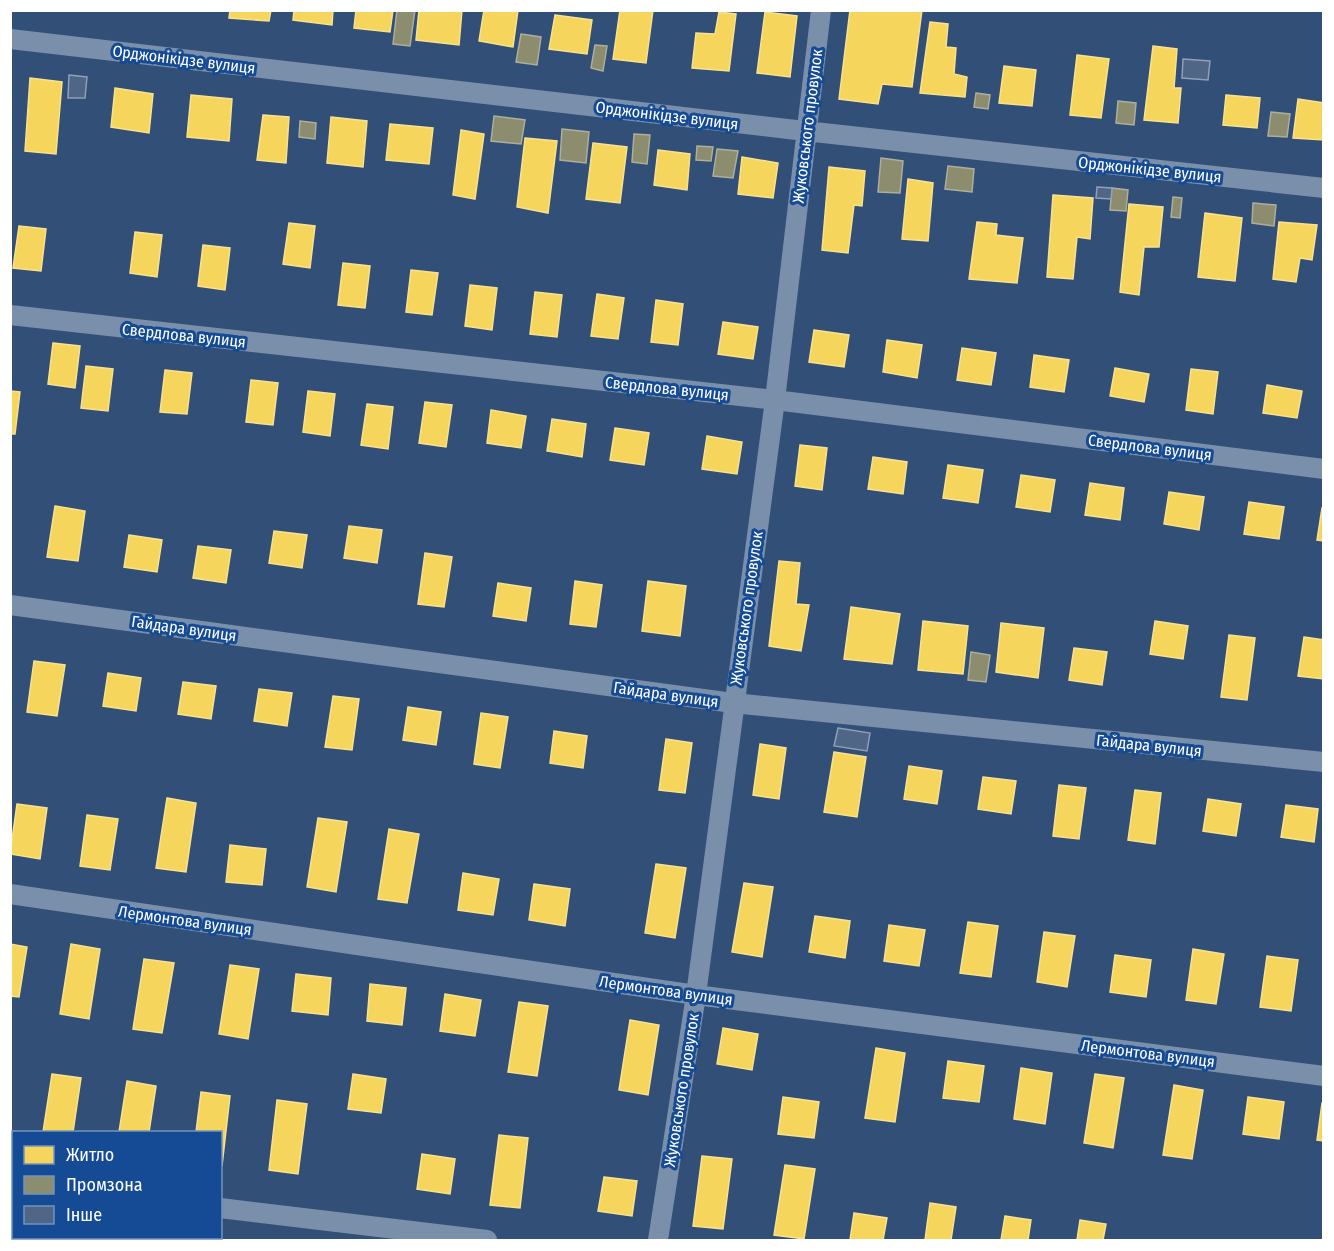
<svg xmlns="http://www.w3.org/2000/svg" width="1334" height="1251" font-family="'Fira Sans Condensed',sans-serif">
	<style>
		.homes { fill: #f6d55c; stroke: #f9e28d; stroke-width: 1.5 }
		.industry { fill: #8c8c6e; stroke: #aeae9a; stroke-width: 1.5 }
		.building { fill: #4f6686; stroke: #8fa0b7; stroke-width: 1.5 }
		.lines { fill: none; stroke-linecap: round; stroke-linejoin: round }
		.minor { stroke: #7a8fa9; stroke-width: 20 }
		.labels { text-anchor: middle; stroke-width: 6; stroke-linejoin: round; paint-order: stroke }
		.street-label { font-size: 16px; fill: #fff; stroke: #154a94 }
	</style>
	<rect width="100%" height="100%" fill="#324f77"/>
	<path class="homes" d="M230,10H271L269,21L229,18Z
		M294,10H333L332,25L293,20Z
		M356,10H393L390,32L354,28Z
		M419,10H462L459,45L416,40Z
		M484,10H518L513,47L479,41Z
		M620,10H653L646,63L613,59Z
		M850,10H922L912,87L882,84L878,104L839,99Z
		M719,12L736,14L729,71L692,68L696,33L715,34Z
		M765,12L797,16L790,77L757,73Z
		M555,15L592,20L587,54L549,49Z
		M930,22L948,24L946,47L956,48L954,74L967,77L965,97L920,93Z
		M1153,46L1177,49L1174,88H1181L1178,123L1144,120Z
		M1077,55L1109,59L1101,118L1070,115Z
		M1004,66L1036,70L1032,106L999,103Z
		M30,78L62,82L56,154L25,151Z
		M115,88L153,94L149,133L111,127Z
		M191,95L232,99L229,141L187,137Z
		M1226,95L1260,98L1257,128L1223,125Z
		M1298,99L1324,103V140L1293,138Z
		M263,115L289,117L286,163L257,160Z
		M331,117L367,121L363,167L327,163Z
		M390,124L433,128L429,164L386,160Z
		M461,130L484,134L475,199L453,195Z
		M525,138L557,141L548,213L517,207Z
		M593,143L627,147L620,203L586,199Z
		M658,150L690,154L687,190L654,185Z
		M742,157L778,163L773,198L738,194Z
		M829,167L865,171L862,206L854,205L848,253L822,250Z
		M908,179L933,183L928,241L902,239Z
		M1053,195L1093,198L1090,239L1077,237L1073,279L1047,277Z
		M1129,204L1163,207L1159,247H1144L1139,295L1120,292Z
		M1205,213L1242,218L1235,281L1198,277Z
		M977,222L997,224L996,235L1023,238L1017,283L969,279Z
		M1279,222L1317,225L1312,260L1300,258L1296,282L1273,279Z
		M289,223L315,226L310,268L283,264Z
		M19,226L46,229L41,271L13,268Z
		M135,232L162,235L157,277L130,273Z
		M203,245L230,248L225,290L198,286Z
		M343,263L370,266L365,308L338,305Z
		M411,270L438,273L432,315L406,312Z
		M470,285L497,288L492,330L465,326Z
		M535,292L562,295L557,337L530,334Z
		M597,294L624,298L618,339L591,336Z
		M656,300L683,304L678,345L651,342Z
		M723,322L758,327L753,359L718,354Z
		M814,330L849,335L844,367L809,362Z
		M887,340L922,345L917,378L883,372Z
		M53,343L80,346L75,388L48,384Z
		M962,348L996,353L991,385L957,380Z
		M1034,355L1069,360L1064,392L1030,387Z
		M86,366L113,369L108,411L81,408Z
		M1115,368L1149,374L1144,402L1110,396Z
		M1191,369L1218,372L1213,414L1186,410Z
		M165,370L192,373L187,414L160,412Z
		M251,380L278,383L273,425L246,422Z
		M1267,385L1302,391L1297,418L1263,413Z
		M10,391L20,392L15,434H10Z
		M308,391L335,394L330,436L303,432Z
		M425,402L452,405L446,447L419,443Z
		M367,404L393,407L388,449L361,445Z
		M491,410L526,416L521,448L487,443Z
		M552,419L586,424L582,457L547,451Z
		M615,428L649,433L644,465L610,460Z
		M707,436L742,442L737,474L702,469Z
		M800,445L827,448L822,490L795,486Z
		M873,457L907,462L903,494L868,489Z
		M948,465L983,470L978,503L943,498Z
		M1021,475L1055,480L1050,512L1016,507Z
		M1090,483L1124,488L1120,520L1085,515Z
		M1169,492L1204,497L1199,530L1164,524Z
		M1249,502L1284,507L1279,539L1244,534Z
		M55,506L85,511L78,561L47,557Z
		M1322,508H1324V541L1317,540Z
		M349,526L382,530L377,563L344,558Z
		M274,531L307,535L302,568L269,563Z
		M129,535L162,540L157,572L124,567Z
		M198,546L231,550L226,583L193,578Z
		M425,553L452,557L444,607L418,604Z
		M779,561L800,563L796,604L809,605L801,651L769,646Z
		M575,581L602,585L596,627L570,624Z
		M648,581L686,586L680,636L642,631Z
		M498,583L531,588L526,621L493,616Z
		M851,607L900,614L892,664L844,659Z
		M923,621L968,626L963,674L918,670Z
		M1155,621L1188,626L1183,659L1150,654Z
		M1001,623L1044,628L1038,678L996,672Z
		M1229,635L1255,638L1247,700L1221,697Z
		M1304,637L1324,640V679L1298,676Z
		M1074,648L1107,652L1102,685L1069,680Z
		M34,661L65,665L57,716L27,712Z
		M108,673L141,678L136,711L103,706Z
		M183,682L216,686L211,719L178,714Z
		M259,689L292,693L287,726L254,721Z
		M333,696L359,699L352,750L325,747Z
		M408,707L441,712L436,745L403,740Z
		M481,713L508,717L500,768L474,764Z
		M554,731L587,736L583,768L550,763Z
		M666,739L692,743L685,793L659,790Z
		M760,744L786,748L779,799L753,795Z
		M834,752L866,757L857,817L824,812Z
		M909,766L942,771L937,804L904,799Z
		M983,777L1016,781L1011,814L978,809Z
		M1059,785L1086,788L1079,839L1053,836Z
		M1135,790L1161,793L1155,844L1128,840Z
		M167,798L196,803L186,872L156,868Z
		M1208,799L1241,804L1236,836L1203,831Z
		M17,804L47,808L40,859L10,854Z
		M1286,805L1318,809L1314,842L1281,837Z
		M87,815L118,819L110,870L80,866Z
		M318,818L347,822L336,892L307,887Z
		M389,829L419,834L407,903L378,899Z
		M230,845L266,849L262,885L226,882Z
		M656,864L686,868L675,938L645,933Z
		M463,873L499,879L493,915L458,910Z
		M744,883L773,887L762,957L732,952Z
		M534,884L570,889L565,926L529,920Z
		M815,916L850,921L845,958L809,952Z
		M968,922L998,926L991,977L960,973Z
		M889,925L925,930L919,966L884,961Z
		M1044,932L1075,936L1067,987L1037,982Z
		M10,944L27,947L19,997L10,996Z
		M71,944L100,949L89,1019L60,1014Z
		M1193,949L1224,954L1216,1004L1186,1000Z
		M1115,955L1151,960L1146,997L1110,992Z
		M1267,956L1298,960L1291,1011L1260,1007Z
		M144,959L174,963L162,1033L133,1029Z
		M230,965L259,969L248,1039L219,1034Z
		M296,974L331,978L328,1015L292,1011Z
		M370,984L406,988L402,1025L367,1021Z
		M445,994L481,1000L475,1036L440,1031Z
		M519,1002L548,1006L537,1076L508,1072Z
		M630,1020L659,1025L648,1095L619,1090Z
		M723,1028L758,1034L752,1070L717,1064Z
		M876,1048L905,1053L895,1122L865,1118Z
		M948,1061L984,1066L979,1102L943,1098Z
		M1021,1068L1052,1073L1045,1124L1014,1119Z
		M52,1074L81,1078L73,1132H43Z
		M353,1074L386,1079L381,1113L348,1109Z
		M1095,1074L1124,1078L1113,1148L1084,1143Z
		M127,1081L156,1086L149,1132H119Z
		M1174,1085L1203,1090L1192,1159L1163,1155Z
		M201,1092L230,1096L222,1166L220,1132H196Z
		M783,1097L819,1102L814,1138L778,1134Z
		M1248,1097L1284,1102L1279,1139L1243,1134Z
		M277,1100L307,1104L298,1174L269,1170Z
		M1322,1103H1324V1141L1317,1140Z
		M499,1135L528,1138L520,1208L490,1205Z
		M422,1154L455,1159L450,1194L417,1189Z
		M702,1156L732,1159L723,1229L693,1226Z
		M785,1165L815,1169L804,1239L774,1235Z
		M604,1177L637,1181L632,1216L598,1211Z
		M930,1203L956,1207L951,1240H925Z
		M854,1213L887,1218L883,1240H850Z
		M1005,1216L1031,1220L1028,1240H1001Z
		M1080,1220L1106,1224L1103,1240H1077Z
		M34,1238H68L67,1240H34Z"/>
	<path class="industry" d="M397,10H415L410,46L393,44Z
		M521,34L541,37L537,65L516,62Z
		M595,45L607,46L603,71L591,68Z
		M976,93L990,95L988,109L974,107Z
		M1118,101L1136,103L1134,125L1116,123Z
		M1271,112L1290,114L1287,137L1268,136Z
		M494,116L525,120L521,144L491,141Z
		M300,121L316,123L315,139L299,137Z
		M562,129L589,132L586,163L560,160Z
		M634,134L650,135L647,164L632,162Z
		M697,146L713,147L711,161L696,160Z
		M717,149L738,151L733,178L713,176Z
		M881,158L903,161L900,193L878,192Z
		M948,166L974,169L972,192L945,189Z
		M1112,188L1128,190L1126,211L1110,210Z
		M1173,197L1182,198L1180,218L1171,217Z
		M1253,203L1276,205L1274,226L1252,223Z
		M971,652L990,655L986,682L968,680Z"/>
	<path class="building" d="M1183,59L1210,61L1208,80L1182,78Z
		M69,75L87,77L85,98H68Z
		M1097,187L1112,188L1111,199L1096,198Z
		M838,728L870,733L867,751L834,746Z"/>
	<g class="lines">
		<path class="minor" d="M10,39L805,131L1324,188
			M10,315L775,400L1324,469
			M10,605L733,703L1324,762
			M10,894L696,995L1324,1076
			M10,1183H14
			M220,1208L487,1240
			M658,1240L696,995L775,400L821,10"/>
	</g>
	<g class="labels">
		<g class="street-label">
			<text transform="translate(184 59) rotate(7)" y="6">Орджонікідзе вулиця</text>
			<text transform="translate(667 115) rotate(7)" y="6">Орджонікідзе вулиця</text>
			<text transform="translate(807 126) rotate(-83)" y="6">Жуковського провулок</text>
			<text transform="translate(1150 169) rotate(6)" y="6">Орджонікідзе вулиця</text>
			<text transform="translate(184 335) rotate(6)" y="6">Свердлова вулиця</text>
			<text transform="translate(667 388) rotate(6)" y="6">Свердлова вулиця</text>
			<text transform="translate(1150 447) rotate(7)" y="6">Свердлова вулиця</text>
			<text transform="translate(746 608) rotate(-82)" y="6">Жуковського провулок</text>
			<text transform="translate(184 628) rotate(8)" y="6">Гайдара вулиця</text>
			<text transform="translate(666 694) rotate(8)" y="6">Гайдара вулиця</text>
			<text transform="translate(1149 745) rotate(6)" y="6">Гайдара вулиця</text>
			<text transform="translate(185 920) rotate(8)" y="6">Лермонтова вулиця</text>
			<text transform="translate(666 990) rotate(8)" y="6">Лермонтова вулиця</text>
			<text transform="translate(1148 1053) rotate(7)" y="6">Лермонтова вулиця</text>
			<text transform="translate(681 1090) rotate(-81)" y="6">Жуковського провулок</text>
		</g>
	</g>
	<rect width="1334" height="1251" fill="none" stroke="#ffffff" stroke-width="24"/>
	<rect x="12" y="1131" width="210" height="108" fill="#154a94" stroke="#7392bf" stroke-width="1.5"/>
	<rect x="24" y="1146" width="30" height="18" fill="#f6d55c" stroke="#7392bf" stroke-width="1.5"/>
	<text x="66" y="1161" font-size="18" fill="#ffffff">Житло</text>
	<rect x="24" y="1176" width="30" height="18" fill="#8c8c6e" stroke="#7392bf" stroke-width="1.5"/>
	<text x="66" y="1191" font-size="18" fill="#ffffff">Промзона</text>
	<rect x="24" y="1206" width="30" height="18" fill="#4f6686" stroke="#7392bf" stroke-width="1.5"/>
	<text x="66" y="1221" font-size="18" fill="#ffffff">Інше</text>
</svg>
